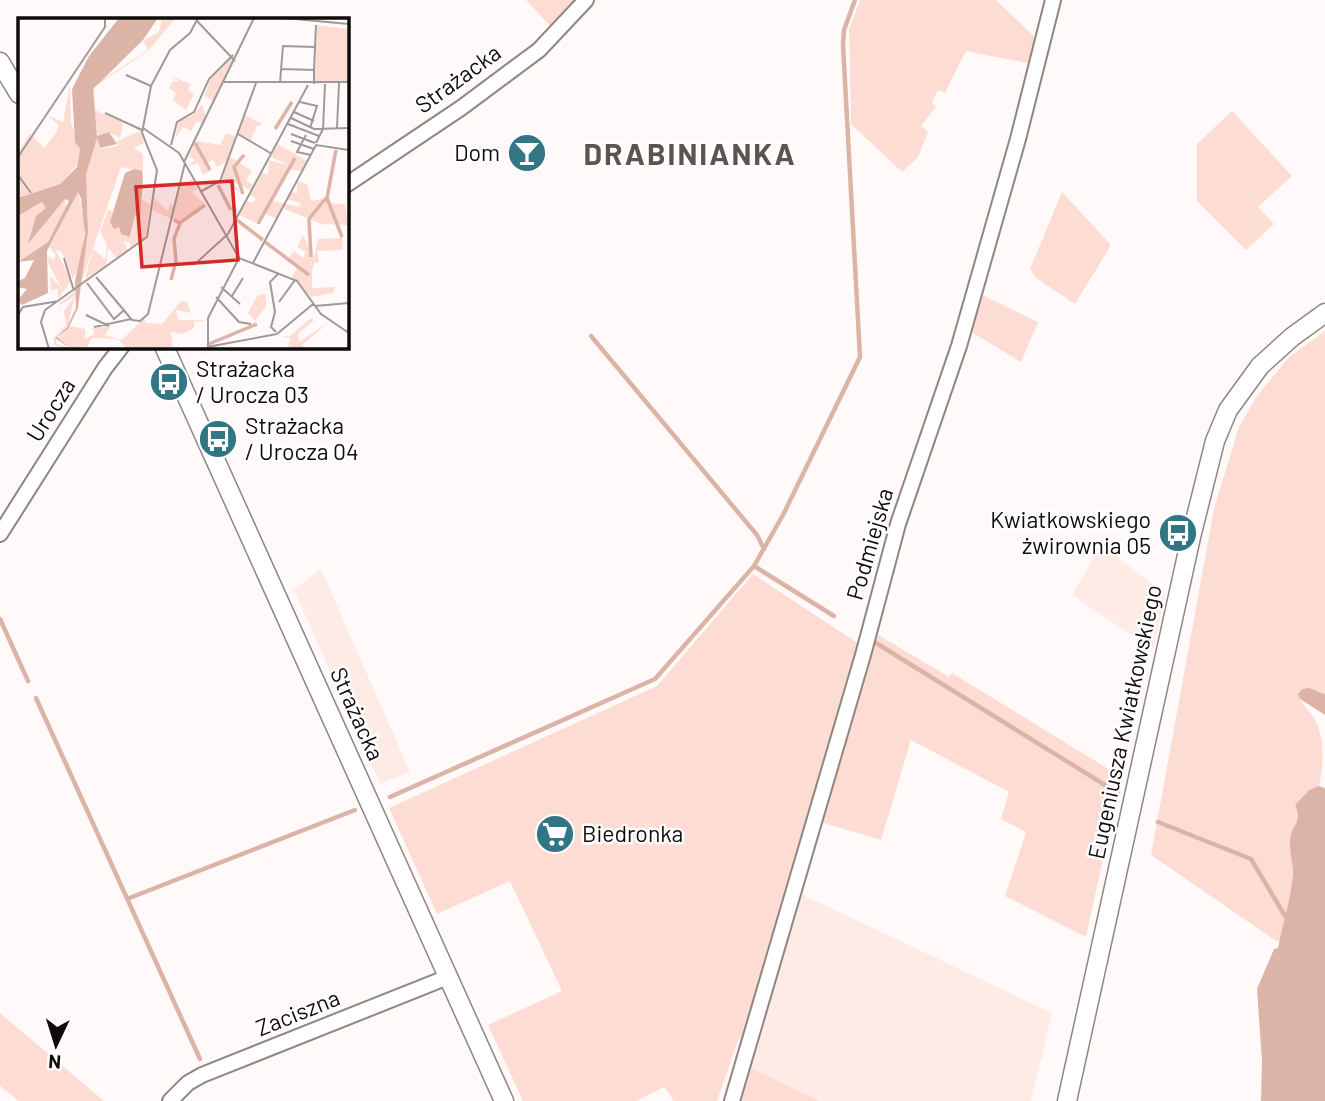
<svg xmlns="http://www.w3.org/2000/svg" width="1325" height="1101" font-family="Barlow,sans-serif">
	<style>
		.built { fill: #ffebe5 }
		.green { fill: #fdddd3 }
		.water { fill: #dcb4a7 }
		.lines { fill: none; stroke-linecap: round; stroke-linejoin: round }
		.stream { stroke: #dcb4a7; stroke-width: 4.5 }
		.minor-casing { stroke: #8f8581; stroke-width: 18 }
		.tertiary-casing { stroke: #8f8581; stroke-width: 21 }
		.minor { stroke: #fff; stroke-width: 14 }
		.tertiary { stroke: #fff; stroke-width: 18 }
		.labels { text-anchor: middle; stroke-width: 5; stroke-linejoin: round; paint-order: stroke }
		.street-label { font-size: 23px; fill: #0f0b0a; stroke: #fff }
		.poi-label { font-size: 23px; fill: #0f0b0a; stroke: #fff; text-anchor: start }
		.district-label { font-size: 30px; font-weight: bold; letter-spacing: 2px; fill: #5d5350; stroke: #fff }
		.inset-river { fill: none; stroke: #dcb4a7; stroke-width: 3.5 }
		.inset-road { fill: none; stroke: #9f9a99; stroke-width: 2 }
		.view { fill: #d62828; fill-opacity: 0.15; stroke: #d62828; stroke-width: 3.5 }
		.inset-edge { fill: none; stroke: #0f0b0a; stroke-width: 3.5 }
	</style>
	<rect width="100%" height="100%" fill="#fffaf9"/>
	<path class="built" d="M1101,545L1166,594L1153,650L1072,595Z
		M321,569L410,772L380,784L294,590Z
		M797,892L1052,1013L1031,1101H736Z"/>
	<path class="green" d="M526,0H576L551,27Z
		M860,0H996L1038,40L1032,64L966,51L945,93L938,90L932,102L936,107L921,126L928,132L918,157L902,172L851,124L849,30Z
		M1232,111L1292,176L1258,207L1274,224L1246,250L1197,201V144Z
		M1062,192L1111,245L1075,304L1036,278L1030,269Z
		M980,294L1038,322L1021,362L968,330Z
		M1325,331V694L1319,691L1300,699C1304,706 1309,711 1314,718C1325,737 1324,765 1319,786L1309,790L1295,805C1303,825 1290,825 1290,841C1289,849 1293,856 1293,863C1293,890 1286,915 1280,941H1276L1151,855L1214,509L1239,427L1257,396L1289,357Z
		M753,574L859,644L743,1047L739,1037L717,1101H674L664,1087L636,1101H523L488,1025L562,991L510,881L437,914L389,808L657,686Z
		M873,632L949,677L952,673L1123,778L1113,813L1086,937L1005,896L1026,832L1001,819L1009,792L911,740L881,840L817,821Z
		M0,1013L104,1101H19L0,1086Z
		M746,1066L820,1101H736Z"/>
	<path class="water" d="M1309,688L1325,694V715L1300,699L1298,694L1302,689Z
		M1319,786L1325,788V1101H1261L1262,1061L1257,989L1274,949L1278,948C1283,923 1291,898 1293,873C1293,862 1289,851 1290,840C1291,824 1303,824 1295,805L1309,790Z"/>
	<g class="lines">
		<path class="stream" d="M591,336L757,535L764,549
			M834,616L754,566L783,515L860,357L843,45L844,30L855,0
			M0,619L28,681
			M876,643L1118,793
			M36,698L200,1059
			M390,797L655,679L754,566
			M1158,822L1251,859L1285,916
			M127,899L355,810"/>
		<g class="minor-casing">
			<path id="minor" d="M346,185L461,108L539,50L586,0
				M0,534L105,368L122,346
				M170,1101L188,1083L202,1075L448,977
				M732,1101L863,655L898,524L959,346L1018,139L1053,0"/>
		</g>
		<g class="tertiary-casing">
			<path id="tertiary" d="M0,62L19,94
				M164,346L504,1101
				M1067,1101L1191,537L1215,441L1228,410L1260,366L1292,337L1325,313"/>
		</g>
		<use href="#minor" class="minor"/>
		<use href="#tertiary" class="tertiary"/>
	</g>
	<defs>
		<g id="bar-disc" transform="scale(2.0125)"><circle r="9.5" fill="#327686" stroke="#fff"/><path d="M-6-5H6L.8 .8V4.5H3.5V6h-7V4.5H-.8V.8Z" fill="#fff"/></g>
		<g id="bus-disc" transform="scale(2.0125)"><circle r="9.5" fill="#327686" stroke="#fff"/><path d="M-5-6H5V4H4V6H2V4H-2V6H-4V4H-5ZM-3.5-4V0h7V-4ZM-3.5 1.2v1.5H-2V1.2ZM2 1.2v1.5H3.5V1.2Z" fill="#fff"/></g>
		<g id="supermarket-disc" transform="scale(2.0125)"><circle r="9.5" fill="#327686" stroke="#fff"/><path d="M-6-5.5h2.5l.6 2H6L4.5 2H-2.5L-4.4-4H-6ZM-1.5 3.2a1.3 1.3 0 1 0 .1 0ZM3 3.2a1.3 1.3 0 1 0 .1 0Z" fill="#fff"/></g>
	</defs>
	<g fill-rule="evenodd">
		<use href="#bar-disc" x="527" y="153"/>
		<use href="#bus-disc" x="169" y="382"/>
		<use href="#bus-disc" x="218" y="439"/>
		<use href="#bus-disc" x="1178" y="533"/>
		<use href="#supermarket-disc" x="555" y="834"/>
	</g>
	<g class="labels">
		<g class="street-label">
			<text transform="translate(458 79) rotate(-36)" y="8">Strażacka</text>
			<text transform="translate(51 410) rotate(-58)" y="8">Urocza</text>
			<text transform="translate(870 544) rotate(-74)" y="8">Podmiejska</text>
			<text transform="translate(357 714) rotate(66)" y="8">Strażacka</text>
			<text transform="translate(1125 722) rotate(-78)" y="8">Eugeniusza Kwiatkowskiego</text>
			<text transform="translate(298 1013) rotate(-22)" y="8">Zaciszna</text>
		</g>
		<g class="poi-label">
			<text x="500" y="161" text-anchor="end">Dom</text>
			<text x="196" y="377">Strażacka<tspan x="196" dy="26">/ Urocza 03</tspan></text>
			<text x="245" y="434">Strażacka<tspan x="245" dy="26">/ Urocza 04</tspan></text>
			<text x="1151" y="528" text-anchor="end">Kwiatkowskiego<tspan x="1151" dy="26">żwirownia 05</tspan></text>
			<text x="582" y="842">Biedronka</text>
		</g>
		<g class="district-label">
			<text x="690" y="165">DRABINIANKA</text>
		</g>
	</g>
	<g transform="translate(18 18)">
		<rect width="331" height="331" fill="#fffaf9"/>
		<path d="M144,0H158L130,33L76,69L77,92L105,105L102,120L90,114L80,118L74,78L76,67L130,32L125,23L141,14ZM299,7L329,11L331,63L297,66ZM214,39L216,43L196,83L187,78L192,61ZM151,58L173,66L170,72L176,76L168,92L155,82L158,75L151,70L155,63L162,64ZM52,67L53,104L62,131L59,147L42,166L0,180L2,132L12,115L26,130L38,115L41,107L30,98L45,104ZM184,86L188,100L185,106L179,103L173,113L165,109L157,120L161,103L175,97ZM227,97L245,106L239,108L233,122L220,115ZM122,113L126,125L116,130L125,136V158L122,153L103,149L62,268L70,200L67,162L79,119L81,131L100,128L99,123ZM208,115L218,119L211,138L234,153L228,162L235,167L232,172L212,162L225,177L204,161L208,143L199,149L195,142L188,146L192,153L185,157L180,145L170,148L177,142L171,138L178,123L202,127ZM260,126L289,143L283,153L271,151L254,183L282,189L283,185L269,181L273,174L279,176V163L289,166L293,183L308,180L311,185L327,186L331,207L303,206L265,190L258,200L247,196L240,206L221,197L229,183L235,185L238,180L232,177L244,155L250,157L251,142L272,148L253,139ZM174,162L179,171L174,174L187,186L162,205L134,192L136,180L150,193L152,186L156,187L163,164ZM60,172L67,206L63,244L55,261L43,233L38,232L53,263L40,281V271L33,272L32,258L44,271L30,245L31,237L34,242L38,238L32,229ZM47,181L48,190L30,224L0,244V198L25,184L28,190L18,198L11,225ZM122,181L132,186L127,220L111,230L113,225L105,223L111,233L100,241L90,230L88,247L67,261L75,231L87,241L89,228L82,213L90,192L94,193L96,211L101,209L103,216L113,219L117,197L122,199ZM322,214H324L325,232L299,233L301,244L296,245L294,255V270L317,269L315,275L293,279L274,259L280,248L270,241L276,233L285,240L288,234L279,229L285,217L296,240L300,221L322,220ZM58,273L50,307L37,318L39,326L53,331L42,329L36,326V318L48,307L46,293L57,278L42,287L44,294L41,285ZM248,276V288L237,303L230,295L240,277ZM163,283L169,284L173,295L158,292L160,302H188L176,304V310L165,316L153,314L155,331H109L100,321L74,320L68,331H55L39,321L52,308L67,311V321L76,316L75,310L93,308L87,317L104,322L126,300L128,305L144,306ZM293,300L296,302L280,316L281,324L311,304L284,327L289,331H270L272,320L264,318H272Z" fill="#fdddd3"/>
		<path d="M101,0H140L125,22L75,71L79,118L91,114L99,126L82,130L79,120L68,157L70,213L60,290L50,311L39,319L53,331L37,320L49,309L58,290L57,263L67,216L63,180L60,174L29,233L30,275L4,287L0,282L9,271L0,269V263L7,260L16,242L0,244L30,224L51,183L47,181L10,226L18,198L28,190L24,184L0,198V180L42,166L59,149L62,131L57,124L54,71L71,38ZM116,151L124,153L125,162L122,199L117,197L112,219L103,216L101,209L96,211L92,204L107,155Z" fill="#dcb4a7"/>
		<path class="inset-river" d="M257,111L274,84M177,125L192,152M318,132L309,180L324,219M200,167L213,192M225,176L216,149L226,137M219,202L245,222M163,204L187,187M240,206L277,140M247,224L291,257M293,239L291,201L308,180M153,262L158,243L156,221L162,205L156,202M191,326L239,306"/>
		<path class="inset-road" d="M266,0L331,6M179,3L217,43M263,51L296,52V66M296,52L298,7M108,57L133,68M206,64H331M262,65L265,28L297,29M282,84L299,88L292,110M276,94L296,103M87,95L124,112M273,100L296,111L331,110M270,106L301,118M125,110L161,135L221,240L279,263L303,296L331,315M319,110L321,65M220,116L254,136M273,116L297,125M288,117L279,134L293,137M273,123L296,131M298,125L305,111L307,66M153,127L159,104L176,94L191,61L215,37M0,139L87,9V0M166,144L236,0M0,157L13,175M182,174L202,163L238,65M46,240L56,273M235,245L298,127L331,132M177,246L210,216L290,67M78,259L114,302L122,303L130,296L167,145M69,265L96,301L105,293M203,269L222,286M214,278L225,260M198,279L221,304L233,306M261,284L277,262M297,288L331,285M0,297L5,289L41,283M68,297L91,308M76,309L113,301M258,314L253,309L257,294L252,264L260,256M259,316L295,286M189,329L259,316M31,331L23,304L27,292L129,219L139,152L124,115L133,68L152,32L172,15L180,0M190,331V300L221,240"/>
		<path class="view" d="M214,163L220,242L124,249L118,169Z"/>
		<rect width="331" height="331" class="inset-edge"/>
	</g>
	<g transform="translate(56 1045) rotate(184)" stroke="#ffffff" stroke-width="5" paint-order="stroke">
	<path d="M0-5L12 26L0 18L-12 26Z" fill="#0f0b0a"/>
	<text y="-10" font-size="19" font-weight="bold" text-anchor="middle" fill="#0f0b0a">N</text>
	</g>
</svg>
